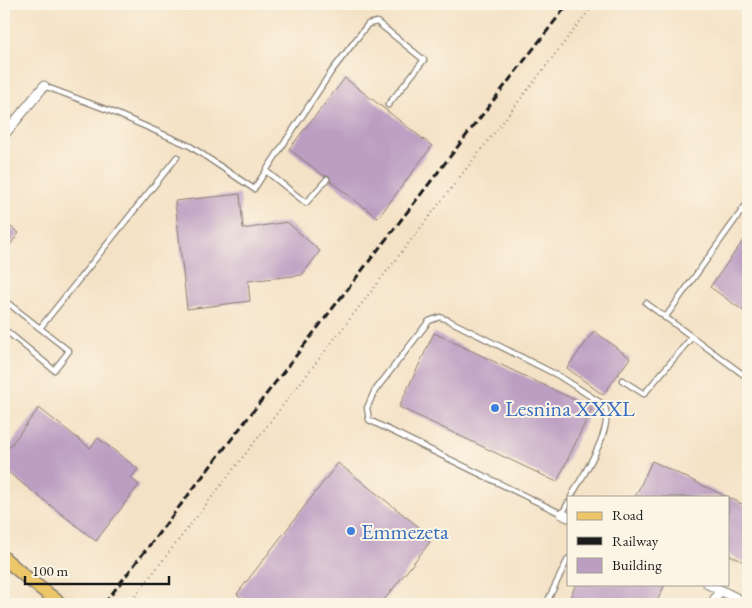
<svg xmlns="http://www.w3.org/2000/svg" width="752" height="608" font-family="'EB Garamond',serif">
	<style>
		.building { fill: #bc9ec2 }
		.lines { fill: none; stroke-linecap: round; stroke-linejoin: round }
		.lane-casing { stroke: #887f71; stroke-width: 7 }
		.street-casing { stroke: #887f71; stroke-width: 11 }
		.primary-casing { stroke: #887f71; stroke-width: 15 }
		.path { stroke: #887f71; stroke-width: 2; stroke-dasharray: 1 4; stroke-linecap: butt }
		.lane { stroke: #fff; stroke-width: 4.5 }
		.street { stroke: #fff; stroke-width: 9 }
		.primary { stroke: #ecc669; stroke-width: 12 }
		.rail { stroke: #1c1c1c; stroke-width: 3; stroke-dasharray: 8 4; stroke-linecap: butt }
		.primary-bridge-casing { stroke: #887f71; stroke-width: 15; stroke-linecap: butt }
		.primary-bridge { stroke: #ecc669; stroke-width: 12 }
		.shop-dot { fill: #3f7fe0; stroke: #fcf5e5; stroke-width: 2 }
		.labels { text-anchor: middle; stroke-width: 4; stroke-linejoin: round; paint-order: stroke }
		.shop-label { font-size: 22px; fill: #366cbe; stroke: #fcf5e5; text-anchor: start }
	</style>
	<rect width="100%" height="100%" fill="#fcf5e5"/>
	<filter id="ink" filterUnits="userSpaceOnUse"><feTurbulence type="fractalNoise" baseFrequency=".02" numOctaves="2"/><feDisplacementMap in="SourceGraphic" scale="10" xChannelSelector="R" yChannelSelector="G"/><feConvolveMatrix kernelMatrix="1 2 1 2 8 2 1 2 1" color-interpolation-filters="sRGB"/></filter>
	<filter id="wash" filterUnits="userSpaceOnUse"><feTurbulence type="fractalNoise" baseFrequency=".0096" numOctaves="4" result="noise"/><feDisplacementMap in="SourceGraphic" scale="20" xChannelSelector="R" yChannelSelector="G"/><feGaussianBlur stdDeviation="1.12" result="paint"/><feColorMatrix in="noise" values="0 0 0 0 0 0 0 0 0 0 0 0 0 0 0 0 0 1.4 0 .05"/><feComposite in="paint" operator="in"/></filter>
	<g filter="url(#wash)">
		<rect width="100%" height="100%" fill="#f4e2c6"/>
		<g id="blocks">
			<path class="building" d="M345,78L432,146L378,218L330,181L329,176H324L289,149Z
				M240,194L243,229L287,222L320,251L302,275L248,281L250,301L187,309L175,201Z
				M4,222L19,233L4,253Z
				M748,234V314L710,287Z
				M594,331L630,358L603,395L567,368Z
				M434,333L592,408L557,482L399,407Z
				M39,408L90,448L98,438L138,469L131,478L139,485L96,541L4,469V454Z
				M652,461L727,497H635Z
				M338,463L419,527L415,531L430,542L381,604H371L364,598L359,604H250L237,594Z
				M728,497L748,507V564L728,554Z
				M576,584H665L656,604H567Z"/>
		</g>
	</g>
	<g filter="url(#ink)">
		<use href="#blocks" fill-opacity="0" stroke="#887f71" stroke-width="1"/>
		<g class="lines">
			<g class="lane-casing">
				<path id="lane" d="M44,86L108,110L190,146L254,189L331,72L368,24L377,22L424,60L388,105
					M266,171L306,203L327,179
					M4,300L69,351L54,370L4,329
					M646,303L748,378
					M665,318L748,202
					M40,328L177,157
					M622,380L644,394L692,337
					M568,503L562,514L369,420L367,408L374,392L429,321L440,317L448,320L559,376L604,405C616,427 582,476 571,497
					M546,604L568,559"/>
			</g>
			<g class="street-casing">
				<path id="street" d="M4,135L44,86
					M562,514L568,517
					M708,584L720,590
					M712,604L720,590L748,604"/>
			</g>
			<g class="primary-casing">
				<path id="primary" d="M4,558L26,577"/>
			</g>
			<path class="path" d="M4,597L13,604
				M71,599L84,604
				M129,604L594,4"/>
			<use href="#lane" class="lane"/>
			<use href="#street" class="street"/>
			<use href="#primary" class="primary"/>
			<path class="rail" d="M104,604L568,4"/>
			<g class="primary-bridge-casing">
				<path id="primary-bridge" d="M26,577L61,604"/>
			</g>
			<use href="#primary-bridge" class="primary-bridge"/>
		</g>
	</g>
	<g class="shop-dot">
		<circle cx="495" cy="408" r="5"/>
		<circle cx="351" cy="531" r="5"/>
	</g>
	<g class="labels">
		<g class="shop-label">
			<text x="505" y="416">Lesnina XXXL</text>
			<text x="361" y="539">Emmezeta</text>
		</g>
	</g>
	<rect width="752" height="608" fill="none" stroke="#fcf5e5" stroke-width="20"/>
	<rect x="567" y="496" width="162" height="90" fill="#fcf5e5" stroke="#a29e95"/>
	<rect x="577" y="512" width="25" height="8" fill="#ecc669" stroke="#a29e95"/>
	<text x="612" y="520" font-size="15" fill="#1c1c1c">Road</text>
	<rect x="577" y="537" width="25" height="8" fill="#1c1c1c" stroke="#a29e95"/>
	<text x="612" y="546" font-size="15" fill="#1c1c1c">Railway</text>
	<rect x="577" y="558" width="25" height="15" fill="#bc9ec2" stroke="#a29e95"/>
	<text x="612" y="570" font-size="15" fill="#1c1c1c">Building</text>
	<path d="M25 576v8h144v-8" fill="none" stroke="#1c1c1c" stroke-width="2.5"/>
	<text x="32" y="576" font-size="15" fill="#1c1c1c" stroke="#fcf5e5" stroke-width="4" paint-order="stroke">100 m</text>
</svg>
